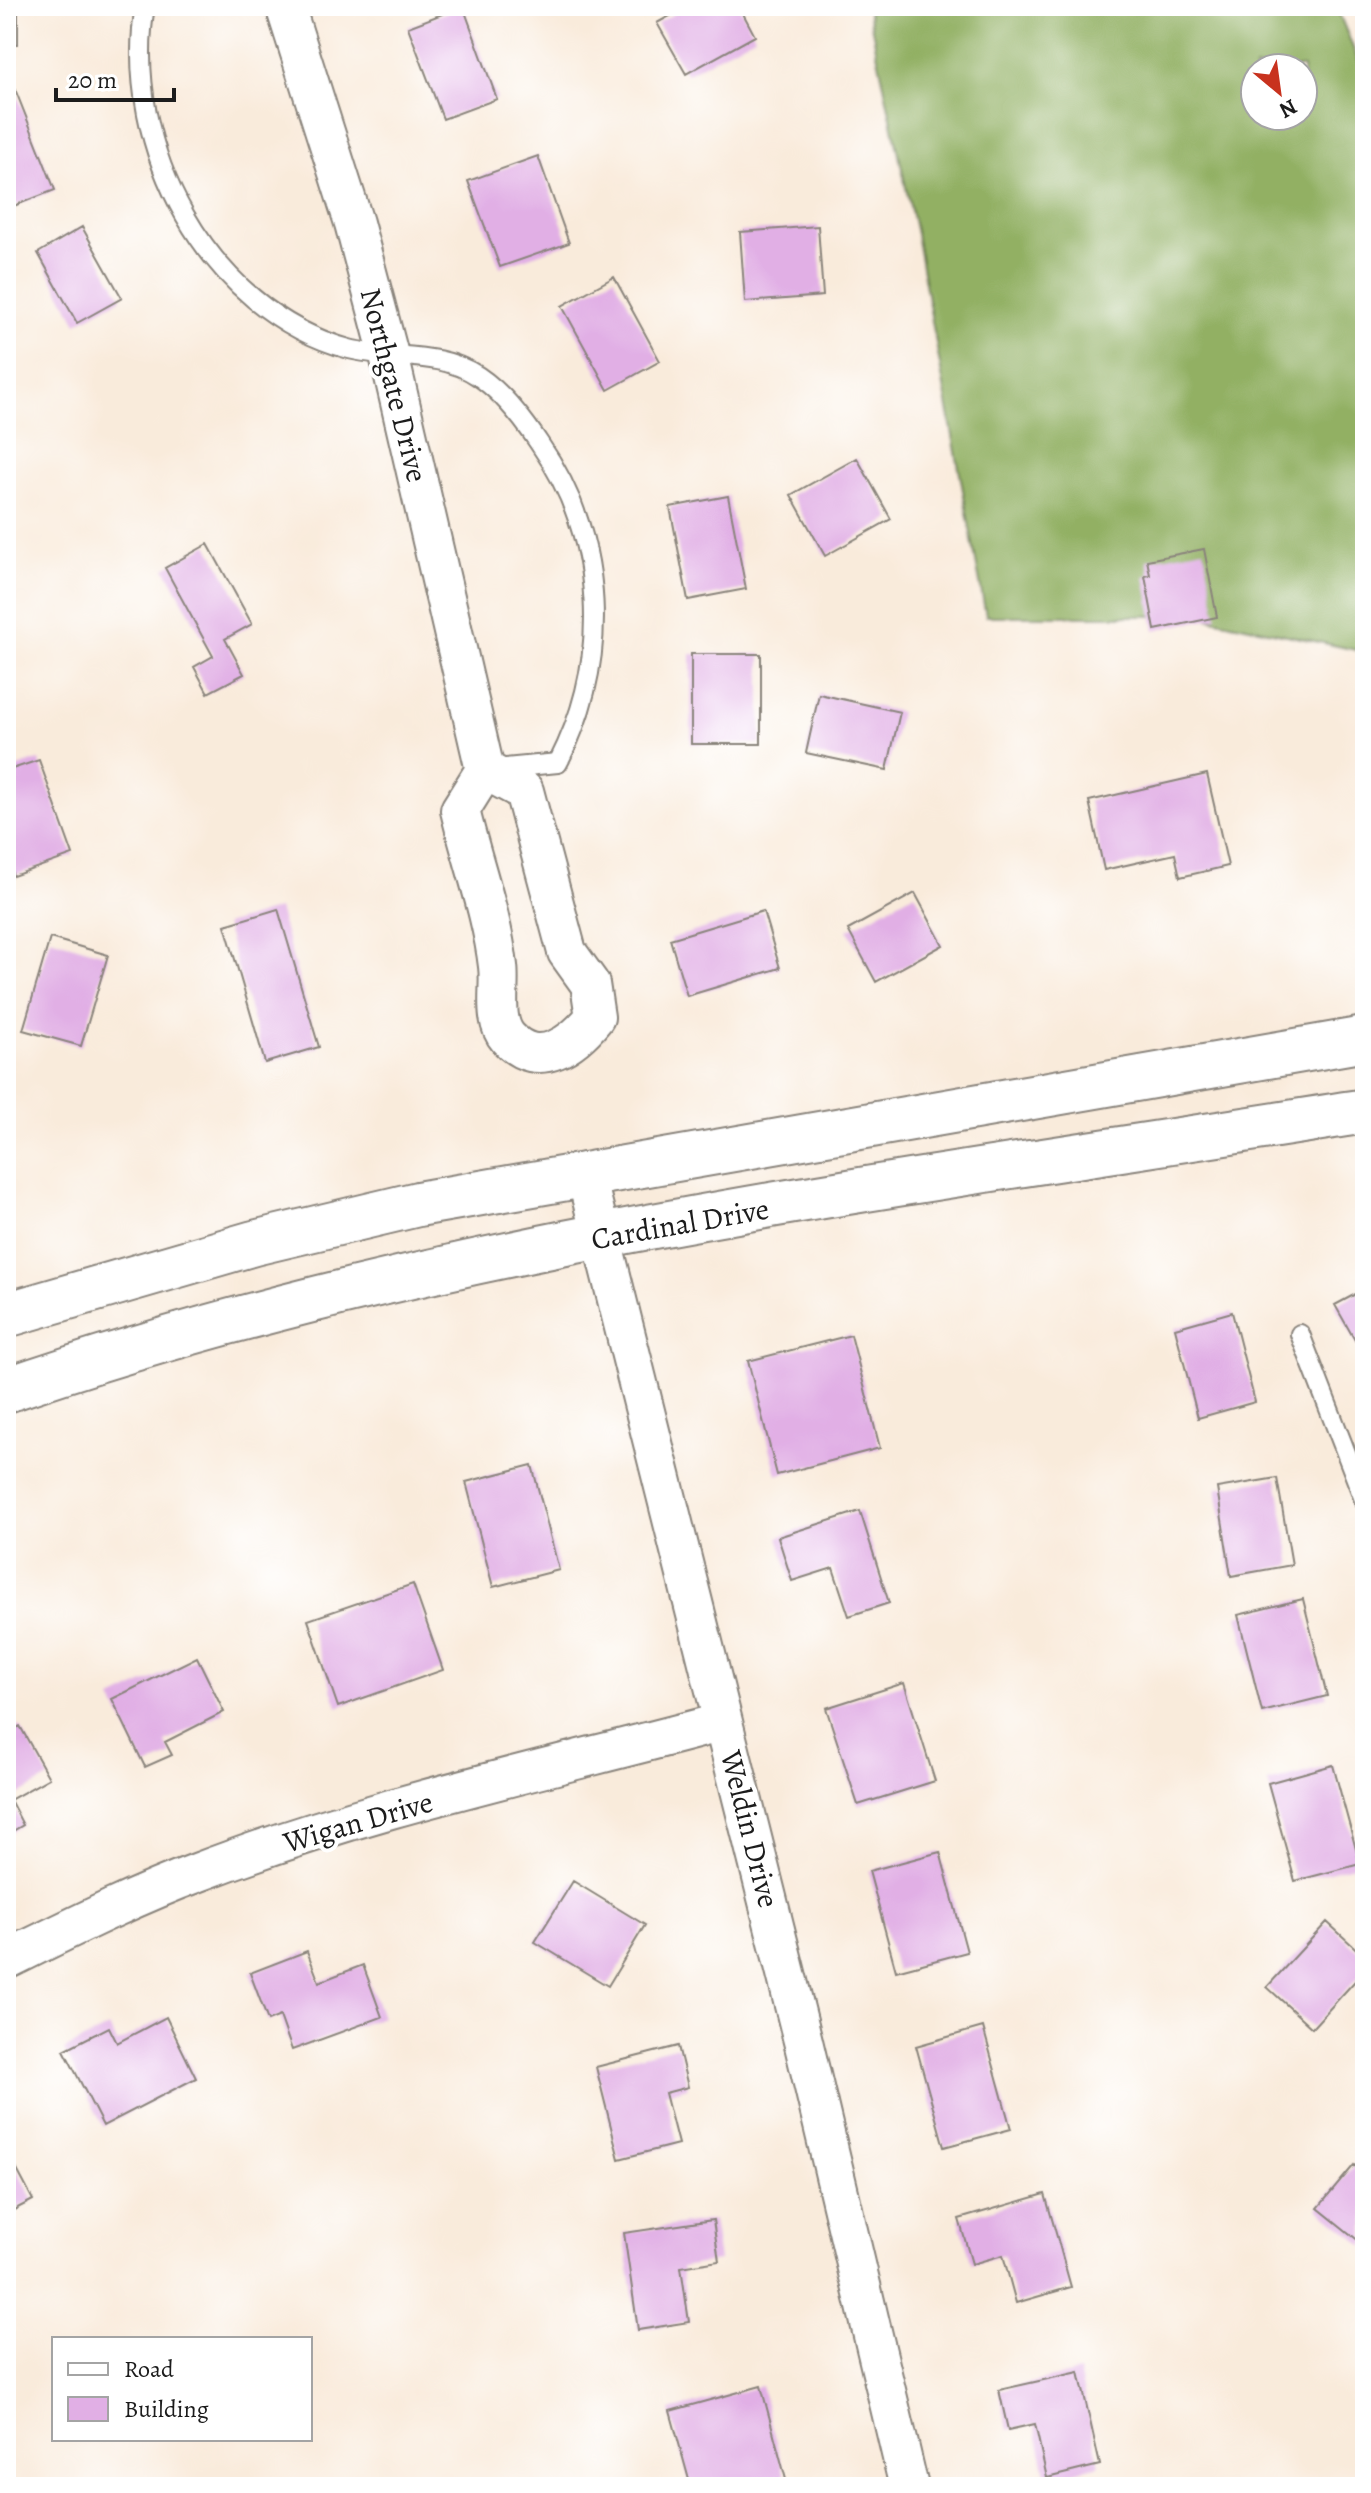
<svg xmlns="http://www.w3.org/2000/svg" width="1371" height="2493" font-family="Alegreya,serif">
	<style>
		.forest { fill: #92b063; stroke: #576640; stroke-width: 2; fill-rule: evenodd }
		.building { fill: #e1afe5 }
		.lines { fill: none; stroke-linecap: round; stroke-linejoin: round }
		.lane-casing { stroke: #8a847c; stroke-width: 22 }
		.street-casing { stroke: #8a847c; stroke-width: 42 }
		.secondary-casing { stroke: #8a847c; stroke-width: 48 }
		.lane { stroke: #fff; stroke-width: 18 }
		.street { stroke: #fff; stroke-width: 38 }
		.secondary { stroke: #fff; stroke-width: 44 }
		.labels { text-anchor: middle; stroke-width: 8; stroke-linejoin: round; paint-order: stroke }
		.street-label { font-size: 30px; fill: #1c1c1c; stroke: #fff }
	</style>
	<rect width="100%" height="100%" fill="#fff"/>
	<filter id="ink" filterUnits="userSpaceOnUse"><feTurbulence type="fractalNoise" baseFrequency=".0125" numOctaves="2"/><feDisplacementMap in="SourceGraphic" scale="16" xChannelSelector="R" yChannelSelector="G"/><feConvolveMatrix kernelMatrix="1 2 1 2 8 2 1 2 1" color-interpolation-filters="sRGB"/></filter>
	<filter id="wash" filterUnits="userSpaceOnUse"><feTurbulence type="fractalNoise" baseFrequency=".006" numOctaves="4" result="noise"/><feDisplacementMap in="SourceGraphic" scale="32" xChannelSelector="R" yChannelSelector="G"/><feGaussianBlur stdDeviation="1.8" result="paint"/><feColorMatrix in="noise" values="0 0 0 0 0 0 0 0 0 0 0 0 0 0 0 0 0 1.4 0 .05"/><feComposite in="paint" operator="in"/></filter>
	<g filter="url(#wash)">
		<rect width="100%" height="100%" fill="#f9ebdb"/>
		<path class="forest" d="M867,6H1336L1365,77V652L1199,616H986L916,234ZM1255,68H1303V116H1255Z"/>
		<g id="blocks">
			<path class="building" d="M6,6H18V44H6Z
				M463,6L497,99L443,119L408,27Z
				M688,6H739L755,36L686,74L657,23Z
				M15,89L55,190L6,209V93Z
				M538,156L569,243L500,267L468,181Z
				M818,226L823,296L745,302L740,232Z
				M82,227L122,298L77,323L38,253Z
				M614,277L660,361L608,390L562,306Z
				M857,458L891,519L825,556L791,495Z
				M728,496L746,589L688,600L670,507Z
				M208,544L252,624L225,639L244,674L208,693L194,667L213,656L165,568Z
				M1204,549L1217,617L1155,630L1145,576L1150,575L1147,560Z
				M691,654H761V744H691Z
				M819,694L900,712L887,770L806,753Z
				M39,760L73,855L13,876L6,856V771Z
				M1207,774L1228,866L1180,877L1175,854L1104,870L1089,801Z
				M915,893L943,945L876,982L848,930Z
				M278,909L319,1047L265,1063L225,925Z
				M763,911L780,968L687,996L670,939Z
				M50,938L108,955L81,1046L23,1030Z
				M1365,1289V1358L1335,1305Z
				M1232,1312L1255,1402L1198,1418L1175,1328Z
				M851,1335L880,1448L777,1475L748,1361Z
				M532,1465L559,1570L493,1587L466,1482Z
				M1277,1478L1292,1565L1231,1576L1217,1488Z
				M860,1511L889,1603L849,1616L833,1568L792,1581L778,1537Z
				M413,1584L443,1670L338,1707L308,1620Z
				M1303,1599L1327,1696L1262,1712L1238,1615Z
				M197,1657L224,1712L165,1742L172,1755L145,1767L112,1699Z
				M904,1683L935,1781L858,1805L826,1708Z
				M20,1726L49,1778L10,1800L23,1825L6,1835V1734Z
				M1333,1765L1360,1864L1295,1881L1268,1783Z
				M940,1852L967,1952L896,1971L869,1871Z
				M573,1881L645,1925L608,1986L535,1942Z
				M1327,1922L1365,1957V1970L1312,2028L1267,1987Z
				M307,1951L319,1982L363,1965L382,2017L292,2050L280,2016L268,2021L250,1973Z
				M166,2017L196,2078L103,2126L64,2050L109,2027L117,2043Z
				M983,2027L1011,2129L944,2147L916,2046Z
				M678,2046L688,2087L665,2093L678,2144L619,2159L596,2067Z
				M6,2149L33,2200L6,2214Z
				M1354,2165L1365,2175V2246L1318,2208Z
				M1045,2194L1071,2287L1016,2303L1003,2255L972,2264L959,2219Z
				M713,2220L719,2261L681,2267L689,2322L638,2330L624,2233Z
				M1079,2372L1100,2465L1047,2478L1035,2424L1008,2430L999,2390Z
				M761,2386L788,2487H691L670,2411Z"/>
		</g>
	</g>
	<g filter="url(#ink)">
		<use href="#blocks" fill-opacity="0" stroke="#8a847c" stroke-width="2"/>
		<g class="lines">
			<g class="lane-casing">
				<path id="lane" d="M145,6C121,146 208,311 349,349C393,360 439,350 478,376C502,392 523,419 539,443C606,539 611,660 558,763L495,769
					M1300,1334L1365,1502"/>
			</g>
			<g class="street-casing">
				<path id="street" d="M285,6L354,223L389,355L485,770L460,810C472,861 492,914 498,966C501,988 492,1020 508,1038C539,1071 574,1043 595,1017L590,984L567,952L524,791L485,770
					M585,1172L803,2041L909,2487
					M6,1960C69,1929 132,1897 199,1872C368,1807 548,1769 723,1722"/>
			</g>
			<g class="secondary-casing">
				<path id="secondary" d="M6,1315L254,1243L418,1204L1365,1039
					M6,1390C444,1239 910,1184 1365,1111"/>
			</g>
			<use href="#lane" class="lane"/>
			<use href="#street" class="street"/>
			<use href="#secondary" class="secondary"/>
		</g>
	</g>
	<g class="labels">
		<g class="street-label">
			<text transform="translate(394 385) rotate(76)" y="10">Northgate Drive</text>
			<text transform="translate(680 1224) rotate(-10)" y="10">Cardinal Drive</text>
			<text transform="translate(358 1822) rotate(-16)" y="10">Wigan Drive</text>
			<text transform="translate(750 1829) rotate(76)" y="10">Weldin Drive</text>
		</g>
	</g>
	<rect width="1371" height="2493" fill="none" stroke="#fff" stroke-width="32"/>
	<rect x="52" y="2337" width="260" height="104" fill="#ffffff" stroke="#a4a4a4" stroke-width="2"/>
	<rect x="68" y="2363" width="40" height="12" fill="#ffffff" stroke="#a4a4a4" stroke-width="2"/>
	<text x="124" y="2377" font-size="24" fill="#1c1c1c">Road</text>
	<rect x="68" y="2397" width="40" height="24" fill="#e1afe5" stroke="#a4a4a4" stroke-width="2"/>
	<text x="124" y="2417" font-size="24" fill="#1c1c1c">Building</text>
	<g transform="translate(1279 92) rotate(151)"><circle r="38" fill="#ffffff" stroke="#a4a4a4" stroke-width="2"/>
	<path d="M0-6L14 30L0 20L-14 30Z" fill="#c8321e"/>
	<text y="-12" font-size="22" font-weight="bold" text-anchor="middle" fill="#1c1c1c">N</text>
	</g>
	<path d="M56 88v12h118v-12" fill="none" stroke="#1c1c1c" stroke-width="4"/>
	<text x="68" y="88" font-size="24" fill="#1c1c1c" stroke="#ffffff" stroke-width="6" paint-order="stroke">20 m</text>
</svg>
